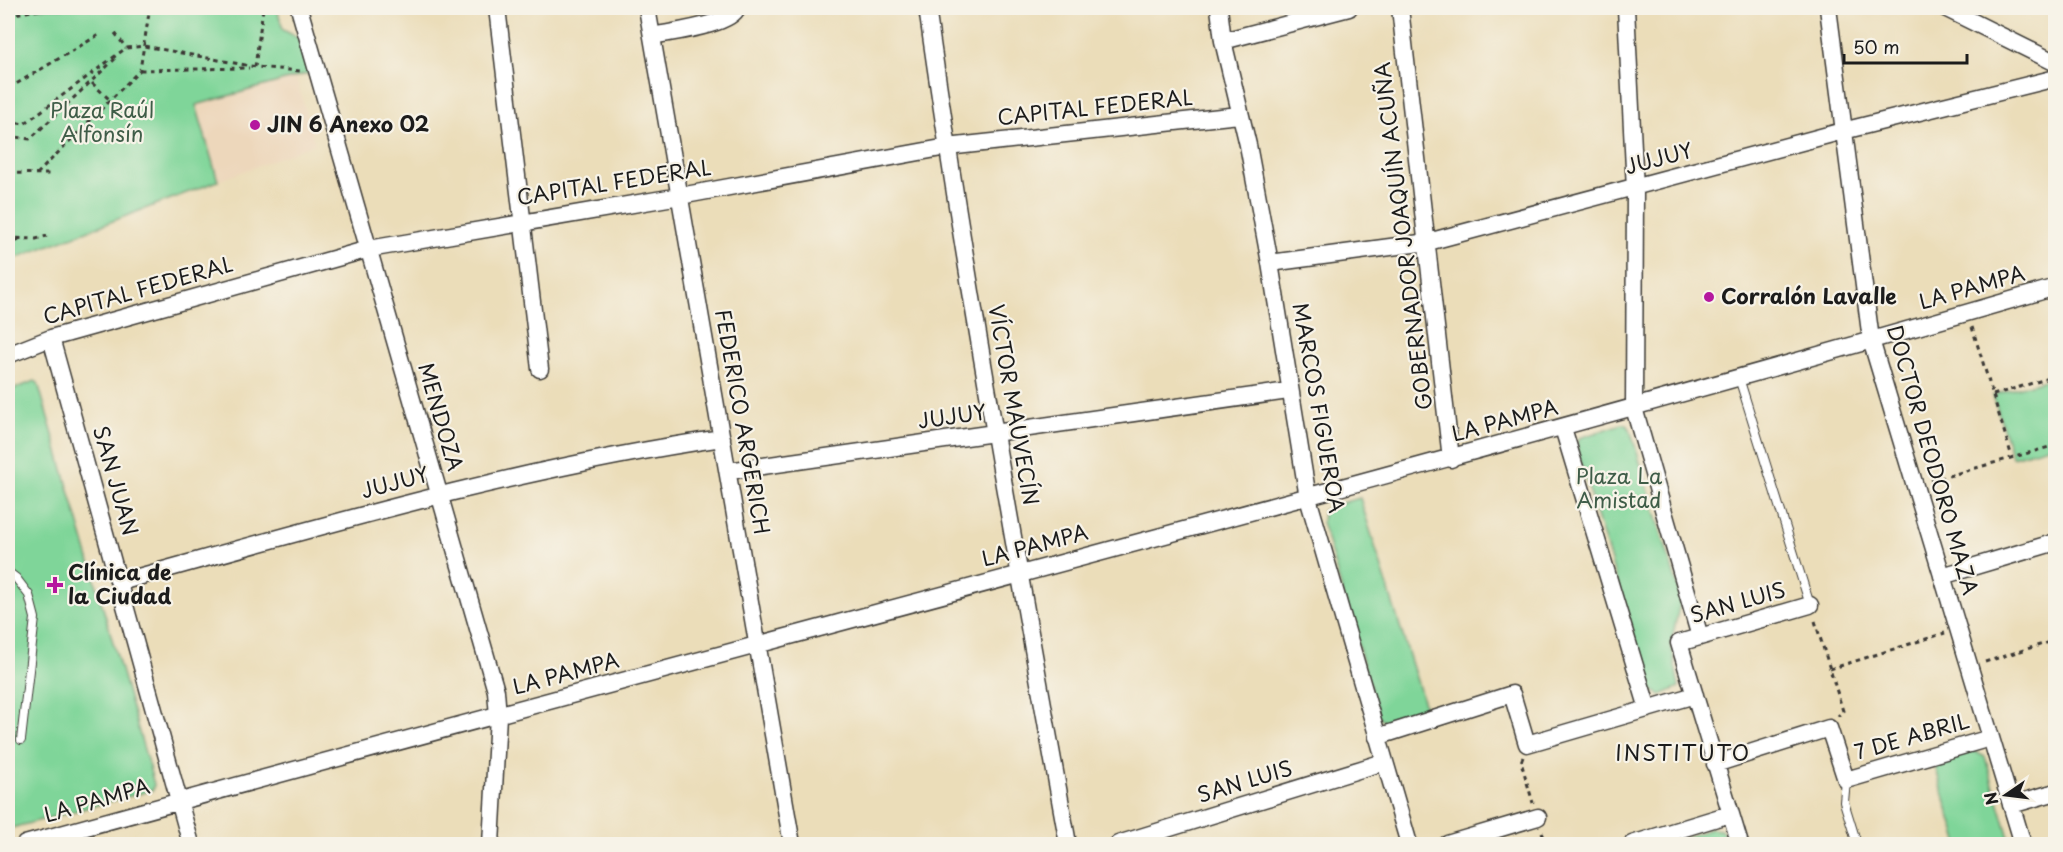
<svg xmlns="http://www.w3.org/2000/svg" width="2063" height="852" font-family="'Playpen Sans',sans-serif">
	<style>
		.built { fill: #edd7bb }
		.green { fill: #7fd599; stroke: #4e785a; stroke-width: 1.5 }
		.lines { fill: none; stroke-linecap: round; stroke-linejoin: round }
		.service-casing { stroke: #3b3934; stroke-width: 10 }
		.minor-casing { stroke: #3b3934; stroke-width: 19 }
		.path { stroke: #3b3934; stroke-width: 3; stroke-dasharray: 4.5 4.5; stroke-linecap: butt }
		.service { stroke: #fff; stroke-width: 8 }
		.minor { stroke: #fff; stroke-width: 16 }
		.poi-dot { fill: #b5179e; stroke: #f7f3e8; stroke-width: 2 }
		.labels { text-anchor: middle; stroke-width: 4.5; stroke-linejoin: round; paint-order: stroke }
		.street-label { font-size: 21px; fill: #1c1c1c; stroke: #f7f3e8 }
		.park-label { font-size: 21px; fill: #3f5d48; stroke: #f7f3e8 }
		.poi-label { font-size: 21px; font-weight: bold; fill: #1c1c1c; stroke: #f7f3e8; text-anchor: start }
		.neighbourhood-label { font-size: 22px; letter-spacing: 1.5px; fill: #1c1c1c; stroke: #f7f3e8 }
	</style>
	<rect width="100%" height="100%" fill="#f7f3e8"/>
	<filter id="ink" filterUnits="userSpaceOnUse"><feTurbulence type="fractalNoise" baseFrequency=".0167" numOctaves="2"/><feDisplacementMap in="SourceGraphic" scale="12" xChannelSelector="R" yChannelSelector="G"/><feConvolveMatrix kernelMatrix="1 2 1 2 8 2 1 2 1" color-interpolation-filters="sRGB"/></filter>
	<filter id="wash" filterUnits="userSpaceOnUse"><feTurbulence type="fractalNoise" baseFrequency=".008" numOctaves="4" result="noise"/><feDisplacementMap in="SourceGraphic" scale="24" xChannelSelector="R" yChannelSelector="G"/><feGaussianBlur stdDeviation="1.35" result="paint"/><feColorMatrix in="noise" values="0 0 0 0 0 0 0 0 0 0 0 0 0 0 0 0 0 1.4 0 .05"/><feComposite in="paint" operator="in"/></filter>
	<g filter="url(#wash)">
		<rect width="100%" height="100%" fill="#ebddb9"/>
		<path class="built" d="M296,77L315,144L218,181L195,105Z"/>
		<path class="green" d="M8,8H277L283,30L299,38L310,73L196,105L218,181L8,261Z
			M2055,377V445L2012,457L1993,395Z
			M35,381L38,383L154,784L153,790L8,829V391Z
			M1622,424L1627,425L1630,429L1679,591L1680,603L1671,643L1679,687L1661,695L1650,690L1577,450L1579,438Z
			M1360,498L1427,713L1385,723L1379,717L1322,522L1323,511L1330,506Z
			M1974,751L1985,757L2011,844H1959L1934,763Z
			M1710,829L1721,830L1729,844H1670L1671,842Z"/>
	</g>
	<g filter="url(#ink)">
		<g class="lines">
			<g class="service-casing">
				<path id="service" d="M1739,378L1810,605
					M8,572L16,578L29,595L35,618L21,740
					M1846,780L1844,802L1857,844"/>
			</g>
			<g class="minor-casing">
				<path id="minor" d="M299,8L496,691L498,716L491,844
					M497,8L540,369
					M647,8L792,844
					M927,8C967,288 1018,566 1068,844
					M1219,8L1223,41L1248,145L1270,263L1308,498L1409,844
					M1400,8L1451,459
					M1626,8L1635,189L1634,408L1700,637
					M1828,8L1871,340L2023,844
					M1945,8L2056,63
					M653,36C671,32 731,25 737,8
					M1223,41L1349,8
					M1270,263L1428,242L1843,131L2056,78
					M51,338L191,844
					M8,355L51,338L369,249L680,196L947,147L1239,115
					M1563,428L1648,709
					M728,471L1288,391
					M1942,576L2056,542
					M120,582C319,527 517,468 722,438
					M1377,737L1512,694L1527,744L1695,695
					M1715,764L1829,728L1846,780L1990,738
					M2011,805L2056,792
					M25,844C701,656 1382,483 2056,287
					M1118,844L1384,762
					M1447,844L1538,817
					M1632,844L1730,814
					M1740,844L1679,643L1810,605"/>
			</g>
			<path class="path" d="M8,15L51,8
				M115,33L126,48
				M255,67L263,8
				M140,70L249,68
				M92,83L110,100
				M8,84H16L102,33
				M8,121L24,124L126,48L144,46L256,67L300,71
				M8,136L30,139L115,59
				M8,173L49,174
				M37,174L140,70L149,13
				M8,238L36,239L47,236
				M8,245L19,240
				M1972,327L2012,457
				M1993,395L2056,376
				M1931,481L2056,445
				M1815,621L1843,711L1838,716
				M1985,662L2056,640
				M1830,669L1945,633
				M1523,757L1521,762L1533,803
				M1542,832L1546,844"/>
			<use href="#service" class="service"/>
			<use href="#minor" class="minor"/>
		</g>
	</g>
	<g class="poi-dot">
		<circle cx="255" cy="125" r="6"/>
		<circle cx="1709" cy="297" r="6"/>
		<path d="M52 576h6v6h6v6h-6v6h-6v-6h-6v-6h6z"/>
	</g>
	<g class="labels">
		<g class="street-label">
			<text transform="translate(1095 108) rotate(-6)" y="7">CAPITAL FEDERAL</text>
			<text transform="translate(1659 159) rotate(-15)" y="7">JUJUY</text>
			<text transform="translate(614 183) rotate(-9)" y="7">CAPITAL FEDERAL</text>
			<text transform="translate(1404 236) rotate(-97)" y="7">GOBERNADOR JOAQUÍN ACUÑA</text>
			<text transform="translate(1972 288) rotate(-16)" y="7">LA PAMPA</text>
			<text transform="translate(138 291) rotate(-16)" y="7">CAPITAL FEDERAL</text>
			<text transform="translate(1013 405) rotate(80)" y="7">VÍCTOR MAUVECÍN</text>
			<text transform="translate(1318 408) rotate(80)" y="7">MARCOS FIGUEROA</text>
			<text transform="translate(440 417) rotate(74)" y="7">MENDOZA</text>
			<text transform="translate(952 417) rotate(-8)" y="7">JUJUY</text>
			<text transform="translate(1505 421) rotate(-15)" y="7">LA PAMPA</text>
			<text transform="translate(742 422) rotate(80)" y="7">FEDERICO ARGERICH</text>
			<text transform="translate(1932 460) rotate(74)" y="7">DOCTOR DEODORO MAZA</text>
			<text transform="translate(115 481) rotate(74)" y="7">SAN JUAN</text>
			<text transform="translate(395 483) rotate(-15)" y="7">JUJUY</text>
			<text transform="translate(1035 546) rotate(-15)" y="7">LA PAMPA</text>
			<text transform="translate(1738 603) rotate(-16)" y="7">SAN LUIS</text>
			<text transform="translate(566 674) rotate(-15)" y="7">LA PAMPA</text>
			<text transform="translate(1912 737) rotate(-16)" y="7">7 DE ABRIL</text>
			<text transform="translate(1245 782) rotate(-17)" y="7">SAN LUIS</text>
			<text transform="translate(97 801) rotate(-16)" y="7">LA PAMPA</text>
		</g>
		<g class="park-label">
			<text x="102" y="118">Plaza Raúl<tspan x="102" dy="24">Alfonsín</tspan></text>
			<text x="1619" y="484">Plaza La<tspan x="1619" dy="24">Amistad</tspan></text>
		</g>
		<g class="poi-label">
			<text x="267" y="132">JIN 6 Anexo 02</text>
			<text x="1721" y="304">Corralón Lavalle</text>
			<text x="68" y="580">Clínica de<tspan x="68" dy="24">la Ciudad</tspan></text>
		</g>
		<g class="neighbourhood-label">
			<text x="1683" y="761">INSTITUTO</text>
		</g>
	</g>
	<rect width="2063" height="852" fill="none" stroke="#f7f3e8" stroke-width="30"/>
	<g transform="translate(2006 795) rotate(256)" stroke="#f7f3e8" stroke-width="4.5" paint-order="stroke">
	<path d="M0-4.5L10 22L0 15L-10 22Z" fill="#1c1c1c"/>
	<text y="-9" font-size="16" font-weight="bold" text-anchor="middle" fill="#1c1c1c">N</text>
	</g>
	<path d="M1844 54v9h123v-9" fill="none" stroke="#1c1c1c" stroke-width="3"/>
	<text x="1853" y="54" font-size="18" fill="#1c1c1c" stroke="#f7f3e8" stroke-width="4.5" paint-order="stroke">50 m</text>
</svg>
